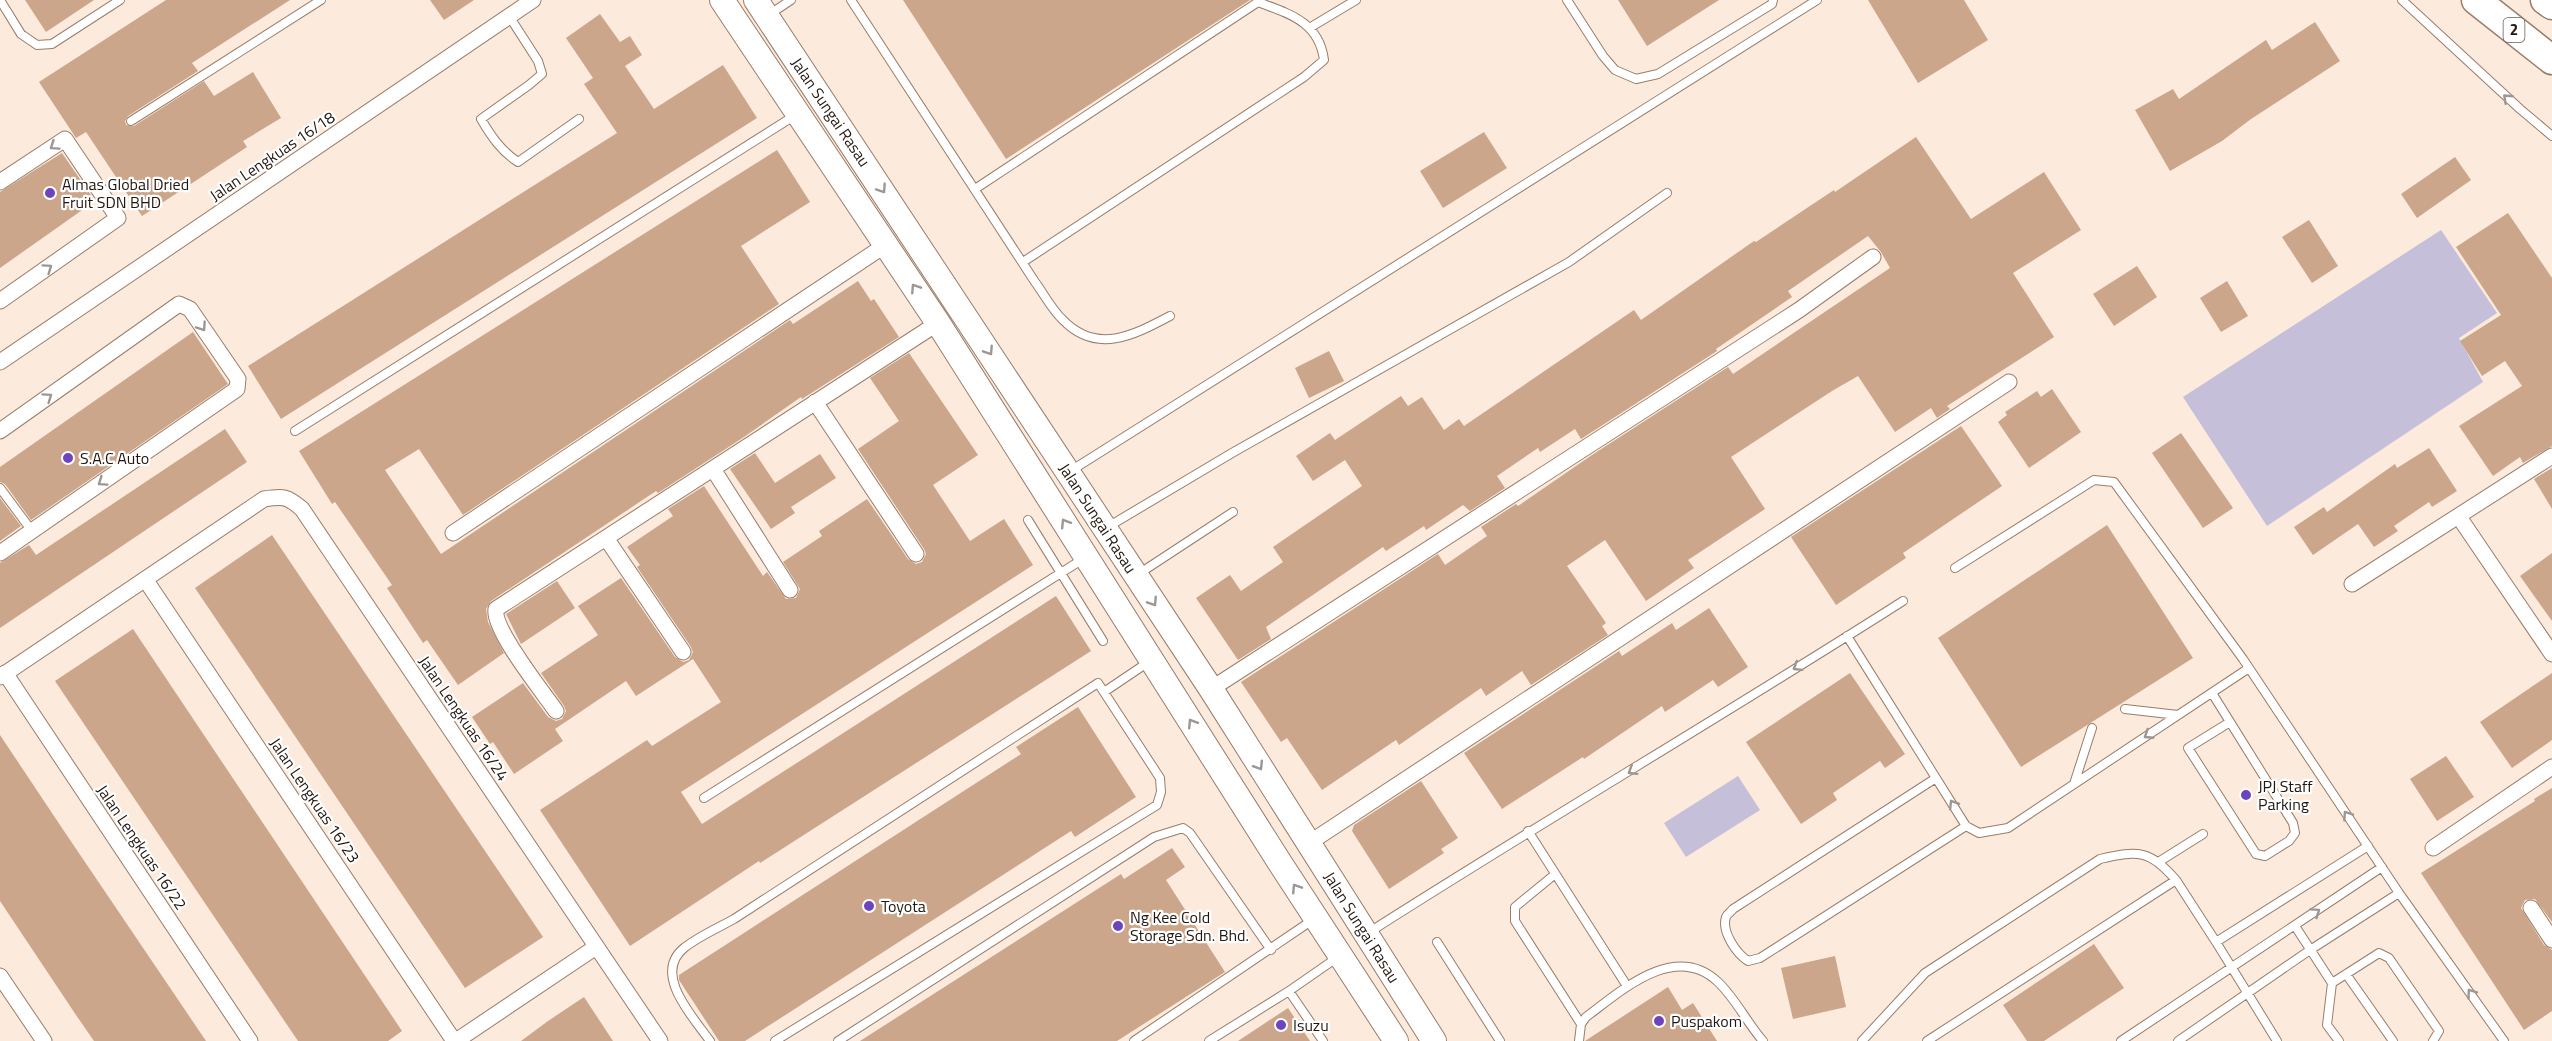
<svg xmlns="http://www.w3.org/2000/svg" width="2552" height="1041" font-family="'Titillium Web',sans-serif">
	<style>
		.green { fill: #c5bfda }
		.building { fill: #cba68b }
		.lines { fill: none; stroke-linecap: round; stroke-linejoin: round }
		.lane-casing { stroke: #997d69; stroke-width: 10 }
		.street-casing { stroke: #997d69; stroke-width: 17 }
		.primary-casing { stroke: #997d69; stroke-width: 26 }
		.highway-casing { stroke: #997d69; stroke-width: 31 }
		.lane { stroke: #fff; stroke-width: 8 }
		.street { stroke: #fff; stroke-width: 15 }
		.primary { stroke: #fff; stroke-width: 24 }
		.highway { stroke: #fff; stroke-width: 28 }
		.oneway { stroke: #9c9793 }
		.poi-dot { fill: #6e44bc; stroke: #fff; stroke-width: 2 }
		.labels { text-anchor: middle; stroke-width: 4.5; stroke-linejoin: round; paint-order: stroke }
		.shield { fill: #fff; stroke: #645d58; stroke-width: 1.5 }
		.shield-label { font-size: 15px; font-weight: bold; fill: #221710 }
		.street-label { font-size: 16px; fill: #221710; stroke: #fff }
		.poi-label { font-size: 16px; fill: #221710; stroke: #fff; text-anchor: start }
	</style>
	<rect width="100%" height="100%" fill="#fceadc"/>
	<path class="green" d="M2441,230L2497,313L2459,338L2483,382L2267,526L2183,397Z
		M1738,776L1760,810L1686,857L1664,823Z"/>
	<path class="building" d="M25,0H94L46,32Z
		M166,0H290L192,63L198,71L128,116L125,121L126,125L134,126L204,81L214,96L253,72L281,118L243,141L247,147L142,216L86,132L76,138L39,82Z
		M430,0H474L444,20Z
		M903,0H1250L1006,159Z
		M1618,0H1719L1647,46Z
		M1868,0H1964L1988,40L1918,83Z
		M600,14L620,42L630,36L642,55L625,66L654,109L723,65L757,118L281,419L248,366L617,133L584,84L593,78L566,38Z
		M2315,22L2340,61L2251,119L2222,141L2170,171L2135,110L2173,89L2179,99L2266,40L2272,50Z
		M1484,132L1507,168L1443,208L1420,171Z
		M1916,137L1971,219L2044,172L2081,230L2013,273L2054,337L1947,406L1950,409L1937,418L1931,408L1895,432L1858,376L1832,391L1731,457L1765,509L1688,560L1694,568L1646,601L1605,540L1567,566L1606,623L1602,626L1608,635L1531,685L1522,671L1486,696L1481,688L1399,745L1396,740L1322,790L1287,738L1281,742L1241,682L1438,554L1445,565L1487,536L1481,527L1516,504L1518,506L1592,455L1728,367L1733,374L1890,268L1881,252L1868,236L1788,291L1792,297L1716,349L1717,351L1581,439L1575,429L1540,452L1538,448L1497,476L1505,488L1470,511L1463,505L1426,530L1424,526L1386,551L1383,547L1266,627L1271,639L1238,660L1196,598L1230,575L1241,591L1283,562L1273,547L1362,486L1345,460L1313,481L1296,456L1330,433L1335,440L1401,396L1408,406L1422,397L1444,430L1459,419L1464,426L1634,310L1641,320L1754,241L1756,242L1834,190L1835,192Z
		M777,150L810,202L741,246L779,304L463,515L419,449L385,470L441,554L790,320L793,324L858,281L871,301L874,299L899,337L802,399L801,397L744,437L658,493L656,491L491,601L486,609L488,622L504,653L458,685L427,640L423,643L387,588L392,585L335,502L332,504L299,451Z
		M62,153L95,201L0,268V192Z
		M2455,157L2471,180L2417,218L2401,194Z
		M2508,213L2552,278V446L2523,463L2520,457L2493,476L2459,426L2522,386L2505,361L2482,376L2460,341L2501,315L2456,247Z
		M2309,220L2338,266L2312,283L2282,237Z
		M2137,266L2157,297L2114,326L2093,294Z
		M2227,281L2248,316L2221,332L2200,298Z
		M193,332L228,384L31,520L5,484L0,482V467Z
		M1329,351L1344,381L1309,398L1295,368Z
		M909,353L978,455L933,485L970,541L1004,519L1033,565L681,792L702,824L1056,596L1091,651L760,863L759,861L630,946L540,810L647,740L652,746L721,702L693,659L636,696L626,681L555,729L563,741L514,774L493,742L490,744L472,717L523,683L548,717L556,721L562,719L566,711L564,706L541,673L598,635L578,606L621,578L675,657L683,662L689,660L693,652L691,647L637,567L640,565L627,547L673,516L668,509L704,486L763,576L767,572L786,599L796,598L800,589L783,562L822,536L819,531L867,499L908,559L916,564L922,562L926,554L924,549L858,449L899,421L870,378Z
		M2052,389L2081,432L2029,468L1998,422L2007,415L2005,412L2037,391L2041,397Z
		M1961,426L2002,486L1903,553L1906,558L1836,605L1791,537Z
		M225,429L247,462L0,628V563L29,545L36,555Z
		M2181,433L2233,508L2203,528L2152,453Z
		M2429,448L2457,491L2432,507L2429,502L2394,526L2398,531L2374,547L2358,524L2313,555L2294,527L2324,507L2327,512L2395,464L2397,468Z
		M755,453L775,483L820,454L836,478L791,507L795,513L771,529L730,469Z
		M2552,468V509L2534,479Z
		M0,498L21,526L0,541Z
		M2107,525L2193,658L2021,767L1938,638Z
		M272,535L543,937L465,988L195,588Z
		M2552,553V621L2520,576Z
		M557,581L575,608L521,644L506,614Z
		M1709,608L1748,667L1718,687L1713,680L1665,712L1662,706L1584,759L1583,757L1502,809L1464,753L1619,651L1622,656L1672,623L1676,630Z
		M133,629L402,1031L388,1041H298L55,681Z
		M1850,673L1905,754L1885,768L1880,761L1833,793L1837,800L1801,824L1746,742Z
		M2552,673V740L2512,768L2480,722Z
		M1078,707L1136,797L1075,837L1071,831L745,1041H719L679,980V975L1021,754L1016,747Z
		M0,735L64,831L206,1041H94L76,1015L0,901Z
		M2446,756L2474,797L2437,821L2410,779Z
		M1421,781L1458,838L1441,849L1444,853L1389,889L1352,831L1354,825Z
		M2552,788V922L2535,899L2525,900L2521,908L2544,945L2552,950V1011L2524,1030L2421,873L2535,801L2534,799Z
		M1172,848L1185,867L1166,880L1225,972L1117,1041H860L1121,874L1124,879Z
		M2094,944L2124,988L2044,1041H2027L2003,1005Z
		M1835,956L1846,1007L1793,1019L1781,968Z
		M1668,987L1682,1010L1693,1003L1717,1041H1585Z
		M584,997L613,1041H521L548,1021Z
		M1288,1008L1310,1041H1238Z"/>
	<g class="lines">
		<g class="lane-casing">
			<path id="lane" d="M0,0L21,34L37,45L52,44L120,0
				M851,0L1035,282C1044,294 1052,310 1063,320C1097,355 1134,335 1170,316
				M1567,0L1603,56L1615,70L1636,79L1658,74L1772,4L1773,0
				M2402,0L2520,109L2552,136
				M770,14L791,0
				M509,16L538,61L542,74L529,85L481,119C491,136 501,151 518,162L579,119
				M1311,27L1356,0
				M131,121L321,0
				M975,189L1258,2C1290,14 1319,22 1324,60L1304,77L1023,262
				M295,431L794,116
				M1072,470L1817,0
				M0,488L32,531
				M1028,520L1103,641
				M1106,528L1232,453L1569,262L1667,193
				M1955,568L2094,480L2114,482L2243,659L2399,893L2504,1041
				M1140,573L1233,512
				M1847,636L1966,826L1979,833L2008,828L2249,668
				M1104,692L1150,661
				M2212,693L2293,823L2295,833L2289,841L2265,856L2256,854L2188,748L2230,722
				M2125,709L2178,715
				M1936,778L1733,909C1731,912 1727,914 1726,917C1721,932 1737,954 1748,961L1760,958L1966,826
				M2074,784L2092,728
				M704,798L1083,559
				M1528,831L1627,986
				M2160,861L2203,834
				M1554,875L1515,907V921L1581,1024
				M2295,926L2332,983L2379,953L2389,958L2439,1031L2433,1041
				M1368,933C1545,820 1726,714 1903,601
				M1437,942L1500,1041
				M2216,942L2277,1041
				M2346,974L2393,1041
				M2332,983L2327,1025L2339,1041
				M1289,991L1323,1041
				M710,1041C693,1017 652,974 684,948C699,936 718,928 734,919L1098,683L1160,778L1161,792L1157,805L775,1041
				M838,1041L1154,837L1183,828L1190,833L1271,950
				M1134,1041L1314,919
				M1209,1041L1289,991L1338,957
				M1579,1041L1581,1024L1586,1017C1621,991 1675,941 1718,982C1736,999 1747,1023 1763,1041
				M1862,1041L1925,973L2100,859C2139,850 2149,850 2176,880
				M1927,1041L2176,880L2216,942L2368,846
				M2121,1041L2382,867
				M2178,1041L2310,950L2399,893"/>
		</g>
		<g class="street-casing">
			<path id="street" d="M0,182L65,139L118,218L0,301
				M0,362L533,0
				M815,402L916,554
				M0,431L179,304L190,309L238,379L237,389L0,553
				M713,469L790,590
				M2459,517L2552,654
				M453,533L887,244
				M606,538L683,652
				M145,579L454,1041
				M2352,584L2552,456
				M5,673L250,1041
				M0,677L264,499C283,496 287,496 302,509L660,1041
				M1211,689L1799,310L1873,257
				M556,711C543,692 492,629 496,609L938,323
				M1309,843L2009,382
				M2433,848L2552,767
				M2531,908L2552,940
				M0,976L44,1041
				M456,1041L596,947"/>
		</g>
		<g class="primary-casing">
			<path id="primary" d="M722,0L938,323L1280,863L1396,1041
				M756,0L1211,689L1434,1041"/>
		</g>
		<g class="highway-casing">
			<path id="highway" d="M2476,0L2552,60
				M2545,0L2552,5"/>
		</g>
		<use href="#lane" class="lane"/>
		<use href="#street" class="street"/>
		<use href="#primary" class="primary"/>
		<use href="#highway" class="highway"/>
	</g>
	<defs><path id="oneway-chevron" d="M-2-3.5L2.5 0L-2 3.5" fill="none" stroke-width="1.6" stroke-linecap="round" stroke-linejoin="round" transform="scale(1.5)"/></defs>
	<g class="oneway">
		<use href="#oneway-chevron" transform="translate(2507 98) rotate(-137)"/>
		<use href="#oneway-chevron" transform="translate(54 146) rotate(146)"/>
		<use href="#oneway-chevron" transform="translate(882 189) rotate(56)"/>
		<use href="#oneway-chevron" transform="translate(48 268) rotate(-35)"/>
		<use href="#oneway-chevron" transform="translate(915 288) rotate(-123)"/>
		<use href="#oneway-chevron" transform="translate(202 327) rotate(56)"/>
		<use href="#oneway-chevron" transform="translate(989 351) rotate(57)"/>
		<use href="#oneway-chevron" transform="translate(48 397) rotate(-35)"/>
		<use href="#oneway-chevron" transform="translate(102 482) rotate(145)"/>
		<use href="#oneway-chevron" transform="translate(1065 523) rotate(-122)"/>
		<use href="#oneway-chevron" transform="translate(1153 602) rotate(57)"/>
		<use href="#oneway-chevron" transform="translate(1797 667) rotate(148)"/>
		<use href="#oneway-chevron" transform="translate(1192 723) rotate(-122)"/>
		<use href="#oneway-chevron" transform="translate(2148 735) rotate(147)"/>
		<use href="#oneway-chevron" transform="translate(1259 766) rotate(58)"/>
		<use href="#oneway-chevron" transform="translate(1632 771) rotate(148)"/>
		<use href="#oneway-chevron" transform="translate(1953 804) rotate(-122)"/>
		<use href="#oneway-chevron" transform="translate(2347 815) rotate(-124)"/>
		<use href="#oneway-chevron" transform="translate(1296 888) rotate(-123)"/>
		<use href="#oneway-chevron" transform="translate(2316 912) rotate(-34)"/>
		<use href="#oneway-chevron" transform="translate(2471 993) rotate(-126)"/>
	</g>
	<g class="poi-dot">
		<circle cx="50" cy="193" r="6"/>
		<circle cx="68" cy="458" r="6"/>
		<circle cx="2246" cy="795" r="6"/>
		<circle cx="869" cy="906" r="6"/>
		<circle cx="1118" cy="926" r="6"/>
		<circle cx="1659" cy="1021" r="6"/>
		<circle cx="1281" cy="1025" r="6"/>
	</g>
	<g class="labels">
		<rect class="shield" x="2503.5" y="18" width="21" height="24" rx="4.5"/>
		<g class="shield-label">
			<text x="2514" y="35">2</text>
		</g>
		<g class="street-label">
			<text transform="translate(831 112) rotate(56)" y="6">Jalan Sungai Rasau</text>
			<text transform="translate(272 156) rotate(-34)" y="6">Jalan Lengkuas 16/18</text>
			<text transform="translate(1098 518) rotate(57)" y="6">Jalan Sungai Rasau</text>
			<text transform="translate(464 718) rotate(56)" y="6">Jalan Lengkuas 16/24</text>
			<text transform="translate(315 800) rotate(56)" y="6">Jalan Lengkuas 16/23</text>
			<text transform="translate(142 847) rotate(56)" y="6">Jalan Lengkuas 16/22</text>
			<text transform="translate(1362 927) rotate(58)" y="6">Jalan Sungai Rasau</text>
		</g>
		<g class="poi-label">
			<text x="62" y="190">Almas Global Dried<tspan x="62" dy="18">Fruit SDN BHD</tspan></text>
			<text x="80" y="464">S.A.C Auto</text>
			<text x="2258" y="792">JPJ Staff<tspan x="2258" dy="18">Parking</tspan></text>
			<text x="881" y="912">Toyota</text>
			<text x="1130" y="923">Ng Kee Cold<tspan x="1130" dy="18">Storage Sdn. Bhd.</tspan></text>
			<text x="1671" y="1027">Puspakom</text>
			<text x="1293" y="1031">Isuzu</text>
		</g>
	</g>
</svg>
